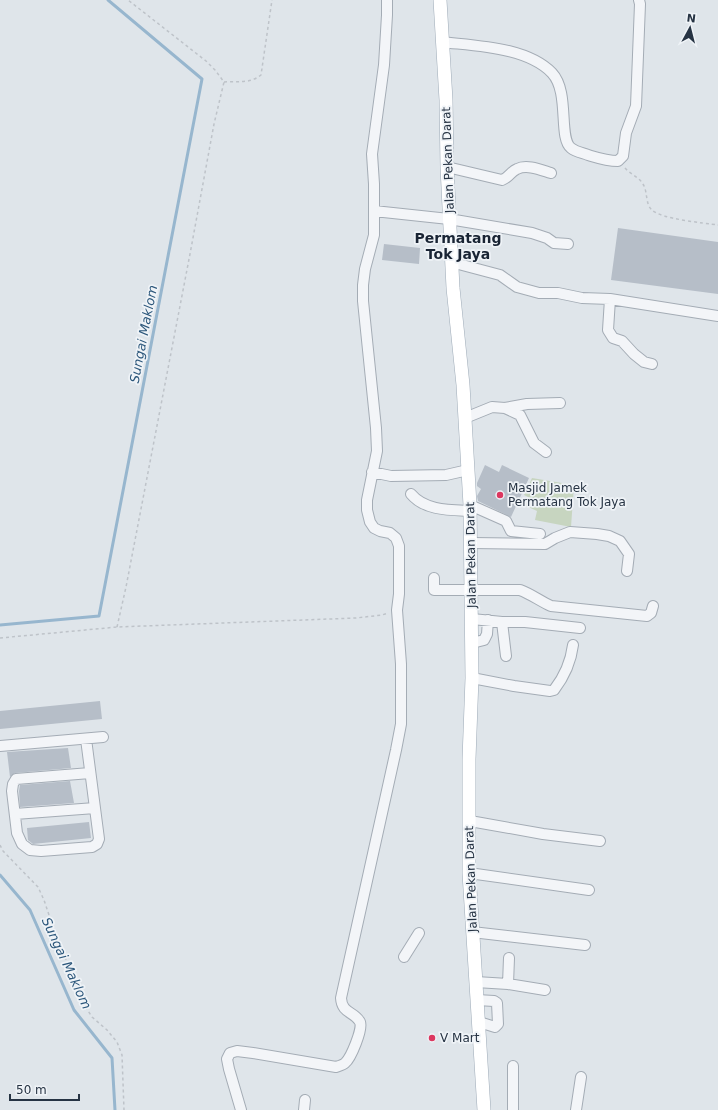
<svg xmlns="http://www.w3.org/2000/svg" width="718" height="1110" font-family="'DejaVu Sans',sans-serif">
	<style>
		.green { fill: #c7d5c0 }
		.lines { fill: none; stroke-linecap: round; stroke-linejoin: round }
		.stream { stroke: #97b6ce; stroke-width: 3 }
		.building { fill: #b6bec8 }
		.minor-casing { stroke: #a4acb5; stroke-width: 12 }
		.major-casing { stroke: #9daab7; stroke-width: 14 }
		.path { stroke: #bec3c9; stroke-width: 1.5; stroke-dasharray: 3 3; stroke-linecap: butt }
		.minor { stroke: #f3f5f8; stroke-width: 10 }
		.major { stroke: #fff; stroke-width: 13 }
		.poi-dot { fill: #dc375f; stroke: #eff3f7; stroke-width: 1.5 }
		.labels { text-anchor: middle; stroke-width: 3.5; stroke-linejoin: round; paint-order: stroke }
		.street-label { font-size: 12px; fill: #263343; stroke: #eff3f7 }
		.poi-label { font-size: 12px; fill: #263343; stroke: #eff3f7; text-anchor: start }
		.water-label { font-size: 13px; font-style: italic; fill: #2c577b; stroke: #eff3f7 }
		.quarter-label { font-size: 14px; font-weight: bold; fill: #192434; stroke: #eff3f7 }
	</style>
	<rect width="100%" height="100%" fill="#dfe5ea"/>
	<path class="green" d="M532,478L574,485L571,527L535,520L537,511L526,506L528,497L524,495Z"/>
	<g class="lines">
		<path class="stream" d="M0,625L99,616L202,79L108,0
			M0,875L30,910L74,1010L112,1058L115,1110"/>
	</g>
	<path class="building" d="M618,228L718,242V294L611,280Z
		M384,244L420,248L419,264L382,260Z
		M485,465L499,472L502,465L529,478L511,517L478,501L477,496L481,489L477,486V483Z
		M100,701L102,719L0,729V711Z
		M68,748L71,768L15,773L10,777L7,752Z
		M70,781L74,803L20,807L19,791L20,785Z
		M89,822L91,838L33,844L28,840L27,828Z"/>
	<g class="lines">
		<g class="minor-casing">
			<path id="minor" d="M442,42C476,46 527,47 552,73C570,92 558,138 571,148C576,152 583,153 588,155C598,158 607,161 618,161L623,156L626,133L636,106L640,4L639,0
				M447,167L502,180C510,177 510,172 517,169C527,164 541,170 551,173
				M374,211L449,219L532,233L547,238L554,243L568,244
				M451,262L500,275L517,287L539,293H558L582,298L610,299L718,316
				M610,299L608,330L613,338L622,341L634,354L644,362L652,364
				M505,408L527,404L560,403
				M465,418L492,407L505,408L520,415L534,443L546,452
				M372,472L391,476L446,475L468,470
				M411,494C425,511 451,510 471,511
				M470,505L506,521L511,531L540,534
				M472,543L545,544L555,538L570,532L597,534L609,536L620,541L629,554L627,571
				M434,578V590H520C531,594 540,601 551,606L647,616L651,613L653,606
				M472,619L502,622H525L580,628
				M502,622L506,656
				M472,643L484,640L487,634L488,620
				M472,678L514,686L550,691L554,690C564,677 571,661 573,645
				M86,739L99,839L97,844L92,847L41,851L30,850L22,844L17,833L12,791L13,784L16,779L90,773
				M0,746L103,737
				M15,814L95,808
				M470,821L543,834L600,841
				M469,873L589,890
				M472,932L585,945
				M404,957L419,933
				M476,982L508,984L545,990
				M508,984L509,958
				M477,1000L494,1001L497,1003L498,1024L495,1027L479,1022
				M241,1110L229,1069L227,1059L230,1053L237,1051L253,1053L336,1067C339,1066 343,1065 345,1063C351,1058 363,1029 360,1022C354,1011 342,1014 341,998L396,750L401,724V664L397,610L399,594V546L396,538L390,533L380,531L374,528L370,522L367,510V500L377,451L376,428L363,301V285L365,269L374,235V184L372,154L384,65L387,15V0
				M304,1110L305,1100
				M513,1110V1066
				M576,1110L581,1077"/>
		</g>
		<g class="major-casing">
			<path id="major" d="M440,0L446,100L447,167L453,288L463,385L470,505L472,678L469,759V873L484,1110"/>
		</g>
		<path class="path" d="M224,82C237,81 250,84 261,75L272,0
			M625,168C630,174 639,177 643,184C648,192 645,204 652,210C661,219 704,223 718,225
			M117,627L126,587L190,254L214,124L224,82L215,70L206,61L128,0
			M0,638L117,627L356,618L382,615L388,613
			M0,845L3,851L38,887L44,900L51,921L83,1003L92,1017L107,1030L117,1042L122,1055L124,1110"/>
		<use href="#minor" class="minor"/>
		<use href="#major" class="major"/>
	</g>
	<g class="poi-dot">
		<circle cx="500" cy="495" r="4"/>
		<circle cx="432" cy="1038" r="4"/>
	</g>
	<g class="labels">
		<g class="street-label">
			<text transform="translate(448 160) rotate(-92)" y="4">Jalan Pekan Darat</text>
			<text transform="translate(471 555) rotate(-91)" y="4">Jalan Pekan Darat</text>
			<text transform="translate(471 879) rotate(-92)" y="4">Jalan Pekan Darat</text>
		</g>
		<g class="poi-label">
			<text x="508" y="492">Masjid Jamek<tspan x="508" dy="14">Permatang Tok Jaya</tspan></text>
			<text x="440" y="1042">V Mart</text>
		</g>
		<g class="water-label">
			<text transform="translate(143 334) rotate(-79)" y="5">Sungai Maklom</text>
			<text transform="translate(67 963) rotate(65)" y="5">Sungai Maklom</text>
		</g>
		<g class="quarter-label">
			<text x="458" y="243">Permatang<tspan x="458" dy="16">Tok Jaya</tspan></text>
		</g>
	</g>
	<g transform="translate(690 28) rotate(7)" stroke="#eff3f7" stroke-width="3" paint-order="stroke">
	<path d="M0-3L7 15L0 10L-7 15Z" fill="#263343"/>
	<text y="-6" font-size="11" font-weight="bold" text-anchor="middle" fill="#263343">N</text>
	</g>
	<path d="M10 1094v6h69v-6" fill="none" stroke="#263343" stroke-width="2"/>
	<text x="16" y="1094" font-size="12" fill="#263343" stroke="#eff3f7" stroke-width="3" paint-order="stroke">50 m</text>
</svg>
